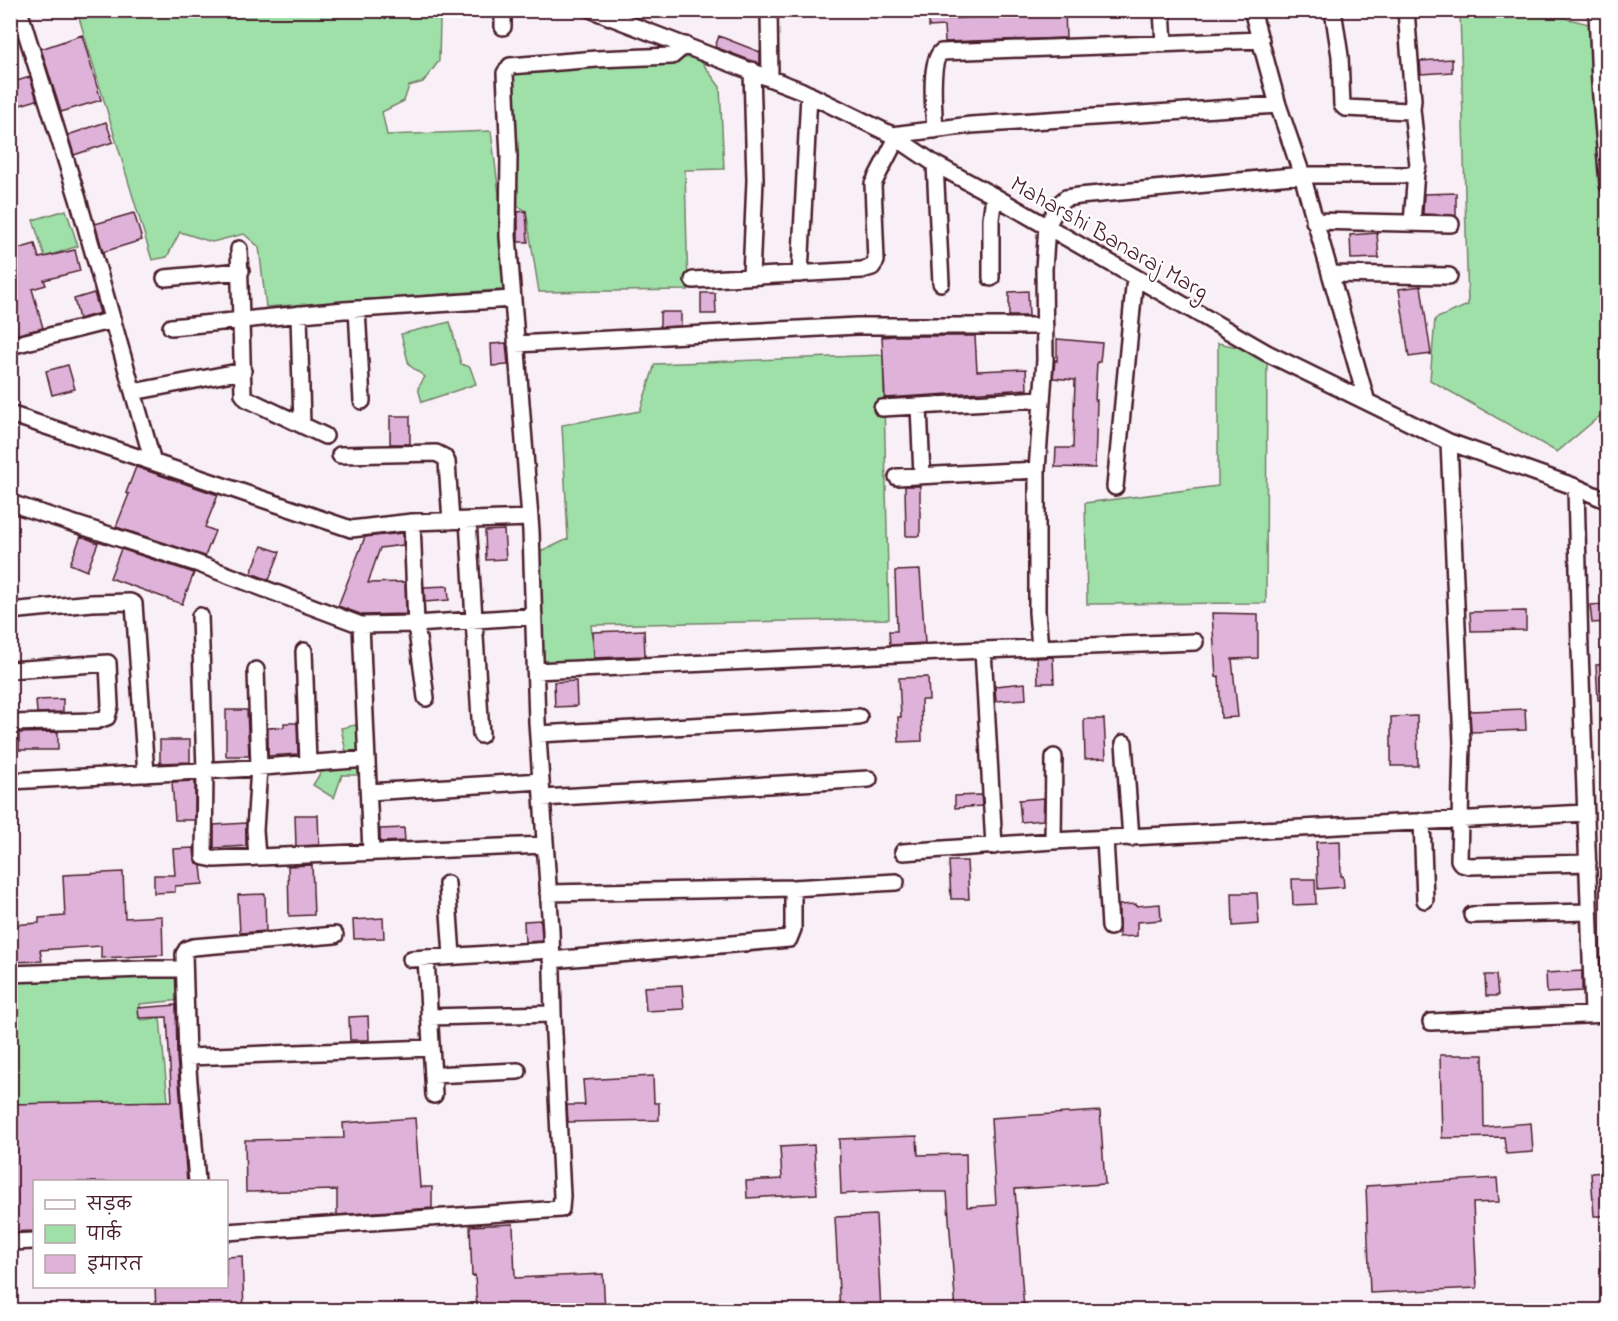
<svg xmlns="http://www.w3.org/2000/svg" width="1618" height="1321" font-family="'Indie Flower','Playpen Sans Deva',sans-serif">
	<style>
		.green { fill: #9fe0a9; stroke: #74806a; stroke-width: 1.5 }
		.building { fill: #dfb3d9; stroke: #4a1f2b; stroke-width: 1.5 }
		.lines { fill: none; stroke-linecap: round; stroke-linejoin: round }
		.street-casing { stroke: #4a1f2b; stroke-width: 20 }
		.street { stroke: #fff; stroke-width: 15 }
		.labels { text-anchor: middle; stroke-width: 4.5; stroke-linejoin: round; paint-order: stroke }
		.street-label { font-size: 24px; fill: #4a1f2b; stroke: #fff }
	</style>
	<rect width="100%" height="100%" fill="#f9f0f7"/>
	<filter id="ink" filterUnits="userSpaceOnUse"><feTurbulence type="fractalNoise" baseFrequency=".0167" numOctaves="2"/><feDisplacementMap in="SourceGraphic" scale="12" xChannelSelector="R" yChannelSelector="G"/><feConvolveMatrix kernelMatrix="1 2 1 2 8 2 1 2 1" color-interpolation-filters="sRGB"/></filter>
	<g filter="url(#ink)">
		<path class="green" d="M408,10L409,13L440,20L439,61L423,82L409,86L404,101L382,112L387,135L491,131L511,289L266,307L259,247L244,234L212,242L180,232L167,257L152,260L77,11Z
			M1460,11H1536L1589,24L1608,242L1607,410L1557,452L1430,380L1435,319L1468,305Z
			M698,57L720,87L724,169L685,170L688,290L539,292L526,211L504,198L508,68Z
			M66,210L78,246L45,257L33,220Z
			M450,322L461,364L470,367L476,384L422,402L418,388L425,377L409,365L401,334Z
			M1218,343L1267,353L1266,603L1087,604L1085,503L1218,486Z
			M883,355L889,619L591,625L595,663L535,661L532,556L568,539L562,425L640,411L655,364Z
			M370,722L359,758L358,775H342L334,798L313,785L321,772L349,766L341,728Z
			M179,962L182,1000L140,1004L141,1020L160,1018L168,1101L11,1115V977Z"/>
		<path class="building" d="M929,10H946V19L998,16L997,10H1065L1066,38L945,42L944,26L929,27Z
			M82,35L101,100L61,112L41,49Z
			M719,36L760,52V64L715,47Z
			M1452,59V72L1421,74L1420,61Z
			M30,77L37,100L10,108V83Z
			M106,122L113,142L74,155L68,135Z
			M1456,193V216L1423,214L1424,194Z
			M526,211L528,242H518V212Z
			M134,213L142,240L103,252L95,224Z
			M1377,233L1379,258L1351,259L1350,235Z
			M35,244L39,258L75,250L80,271L44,280L46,285L32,289L43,328L10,336V251Z
			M1421,286L1431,354L1409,357L1399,289Z
			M1028,291L1029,316H1009V292Z
			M94,293L100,313L79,319L74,299Z
			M701,293H715L716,314H701Z
			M660,312H681V326L660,327Z
			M894,336H975L977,371L1026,369L1027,389L885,398L882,337Z
			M1057,339L1102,343L1100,362H1097L1095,400H1097L1095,468L1055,467L1056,448H1073L1075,380L1053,378L1055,360L1057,361Z
			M506,343L508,365L492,366L491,344Z
			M68,365L75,389L52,395L46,371Z
			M390,416H410V444H390Z
			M136,467L218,495L205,527L215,531L205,556L116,527L129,494L126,493Z
			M905,486H920V536H906Z
			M504,530L506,559L486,560L485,531Z
			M403,533V545L380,548L368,583L405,582L406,614L363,615L338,606L365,537Z
			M81,536L98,543L87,571L70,564Z
			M262,546L280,552L269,580L251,573Z
			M121,549L194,573L182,604L110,578Z
			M920,570L925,643L890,645L889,631H897L895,571Z
			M448,586L449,600L425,602L424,587Z
			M1608,604V622L1592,623L1590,605Z
			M1526,611V630L1471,631L1470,612Z
			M1212,613L1258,614V658L1232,659L1238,717L1221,718L1219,676L1216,677Z
			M644,630L645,656L594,658L593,632Z
			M1053,657L1054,683H1038L1037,658Z
			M1608,664V700H1598L1596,665Z
			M928,677L929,700H921L922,741L899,742L898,717H901L899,678Z
			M576,681L577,706L555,707L554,682Z
			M1025,683L1026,699L996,701L995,686Z
			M63,699V712L37,713L36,700Z
			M1525,709L1526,730L1471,732L1470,711Z
			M226,710H247L249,756H226Z
			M1417,716L1418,766H1391V717Z
			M1084,719H1104L1106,758L1085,759Z
			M284,723H297L298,754L268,756V728L284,727Z
			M58,732V750H19V733Z
			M160,740H190V762L160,763Z
			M195,781V820H175L172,782Z
			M981,795L982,806L955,808V796Z
			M1044,798L1043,820L1021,822L1019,800Z
			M295,815H318L319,845L296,846Z
			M246,823V846L214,848V825Z
			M404,828L405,841L380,842V829Z
			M1340,841L1341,876H1343L1344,887L1318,889L1316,842Z
			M194,848L195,861L201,866L203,884L175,886V892L154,893V875H175L173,849Z
			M949,861H967L969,899H951Z
			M312,865L314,915L289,916L288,866Z
			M123,872L125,918L162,916L163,955L101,958V946L40,950L42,961L10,962V925L39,923V918L65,916L63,875Z
			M1292,879H1315L1316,904L1293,905Z
			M1232,893H1257L1259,924L1233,926Z
			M265,894L266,931L240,933L238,895Z
			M1136,904V906L1160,904L1161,920L1137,922V936L1119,937V905Z
			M383,918L384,938L354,939L353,920Z
			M541,920L542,941L525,942L524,921Z
			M1582,971V991L1547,993L1546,973Z
			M1485,975H1496L1498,996H1486Z
			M682,985L684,1009L646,1011L644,987Z
			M176,1005L177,1057L187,1182H34V1231L10,1232V1104L172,1101L167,1017L139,1018L138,1008Z
			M368,1016L369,1040H350L349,1017Z
			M1440,1055H1483L1484,1127L1531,1123L1533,1152L1506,1154L1504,1137L1442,1138Z
			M653,1076L654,1103H659V1120L568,1122L567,1105H585L583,1080Z
			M1100,1111L1105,1184L1015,1189L1024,1309L956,1311L947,1192H921V1190L841,1194L839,1139L917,1136L918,1155L966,1154L967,1207L996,1205L991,1118Z
			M415,1118L420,1187H432V1208L337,1215V1190L246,1192L245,1140L344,1138L343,1123Z
			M814,1145L817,1194L747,1198L746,1181L782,1179L780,1147Z
			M1608,1172V1216H1594L1591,1173Z
			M1497,1178L1499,1202L1473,1203L1477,1288L1370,1293L1366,1186Z
			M876,1215L881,1311H840L835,1217Z
			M513,1224L515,1278L603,1274L605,1311H477L475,1275L472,1276L470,1226Z
			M242,1256L244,1311H156L155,1287H226V1257Z"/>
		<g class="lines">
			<g class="street-casing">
				<path id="street" d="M19,10L78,199L153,462
					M503,10V27
					M592,10L800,90L892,135L935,164L994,196L1267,353L1449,442L1576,487L1608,501
					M769,10L770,77
					M1162,10L1164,44
					M1252,10L1278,105L1302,175L1367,402
					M1333,10L1340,56L1342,105L1345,108L1409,111L1412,109L1413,100L1406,10
					M1597,10L1600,84L1608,185
					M935,130C934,112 929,63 941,52L1261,40
					M892,135L971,125L1278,105
					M935,164L941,283
					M1314,221L1451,224
					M1412,223L1416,172
					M239,249L243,394L247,399L325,436
					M800,274L809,94
					M1330,274L1449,276
					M751,277L755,180L752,70
					M165,278L241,271
					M991,278V219L994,196
					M693,280L862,270L872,267L876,261L873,184L897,138
					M357,309L362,401
					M299,314L302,425
					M171,327L344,310L512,299
					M516,344L857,326H1045
					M10,346L113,320
					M133,392L243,371
					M919,406L922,476
					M882,408L1042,399
					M10,414L351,529L412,522L530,518
					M1449,442L1462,743L1459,860L1462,864L1469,866L1588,863
					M340,455L436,453L444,457L447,462L451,521
					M897,477L1037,470
					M1115,487L1135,277
					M1576,487L1580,650L1593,1014
					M10,503L196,563L361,625L416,624L534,616
					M468,520L481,735
					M412,522L416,624L426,698
					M10,611L92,603L130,602L134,604L146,774
					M200,616L205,770L204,857L214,859L545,845
					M361,625L371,852
					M1040,648L1037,612V470L1045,360L1044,269L1047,226L1059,204L1066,198L1079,196L1302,175H1411L1416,172L1418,165L1412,109
					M983,650L994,846
					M304,651L308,763
					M10,670L108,663L110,706L107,717L96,721L10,723
					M256,670L259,767L255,830L257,857
					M535,671L983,650L1195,642
					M538,734L859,717
					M1124,743L1131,838
					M10,781L236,769L367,759
					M369,792L541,781
					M542,798L869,779
					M1422,821L1425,900
					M1105,839L1110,927
					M1053,841L1054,757
					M903,852L1053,841L1586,813
					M447,884L452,956
					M548,893L793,888L896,882
					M1472,915L1589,912
					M426,958L434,1095
					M411,959L551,950
					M551,960L789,939L793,929V888
					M10,974L143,969H184
					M429,1017L553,1014
					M1431,1022L1608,1014
					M187,1057L431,1048
					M433,1075L518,1071
					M197,1182L187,1057L184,954L187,949L193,947L335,935
					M226,1232L561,1209L562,1196L553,1014L551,930L537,722L531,531L508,236L509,156L505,73L510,66L597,59L672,56L685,45
					M10,1242L34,1241"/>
			</g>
			<use href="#street" class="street"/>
		</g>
	</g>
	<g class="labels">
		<g class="street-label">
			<text transform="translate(1110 237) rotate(30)" y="8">Maharshi Banaraj Marg</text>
		</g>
	</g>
	<rect width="1618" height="1321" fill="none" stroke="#fff" stroke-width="36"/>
	<rect x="18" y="18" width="1582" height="1285" fill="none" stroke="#4a1f2b" stroke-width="2" filter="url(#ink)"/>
	<rect x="33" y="1180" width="195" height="108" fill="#ffffff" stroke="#b7a5aa" stroke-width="1.5"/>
	<rect x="45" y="1200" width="30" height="9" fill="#ffffff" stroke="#b7a5aa" stroke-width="1.5"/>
	<text x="87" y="1210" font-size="18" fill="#4a1f2b">सड़क</text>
	<rect x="45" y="1225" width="30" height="18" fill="#9fe0a9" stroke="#b7a5aa" stroke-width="1.5"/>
	<text x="87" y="1240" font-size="18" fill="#4a1f2b">पार्क</text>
	<rect x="45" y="1255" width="30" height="18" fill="#dfb3d9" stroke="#b7a5aa" stroke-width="1.5"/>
	<text x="87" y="1270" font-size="18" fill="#4a1f2b">इमारत</text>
</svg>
